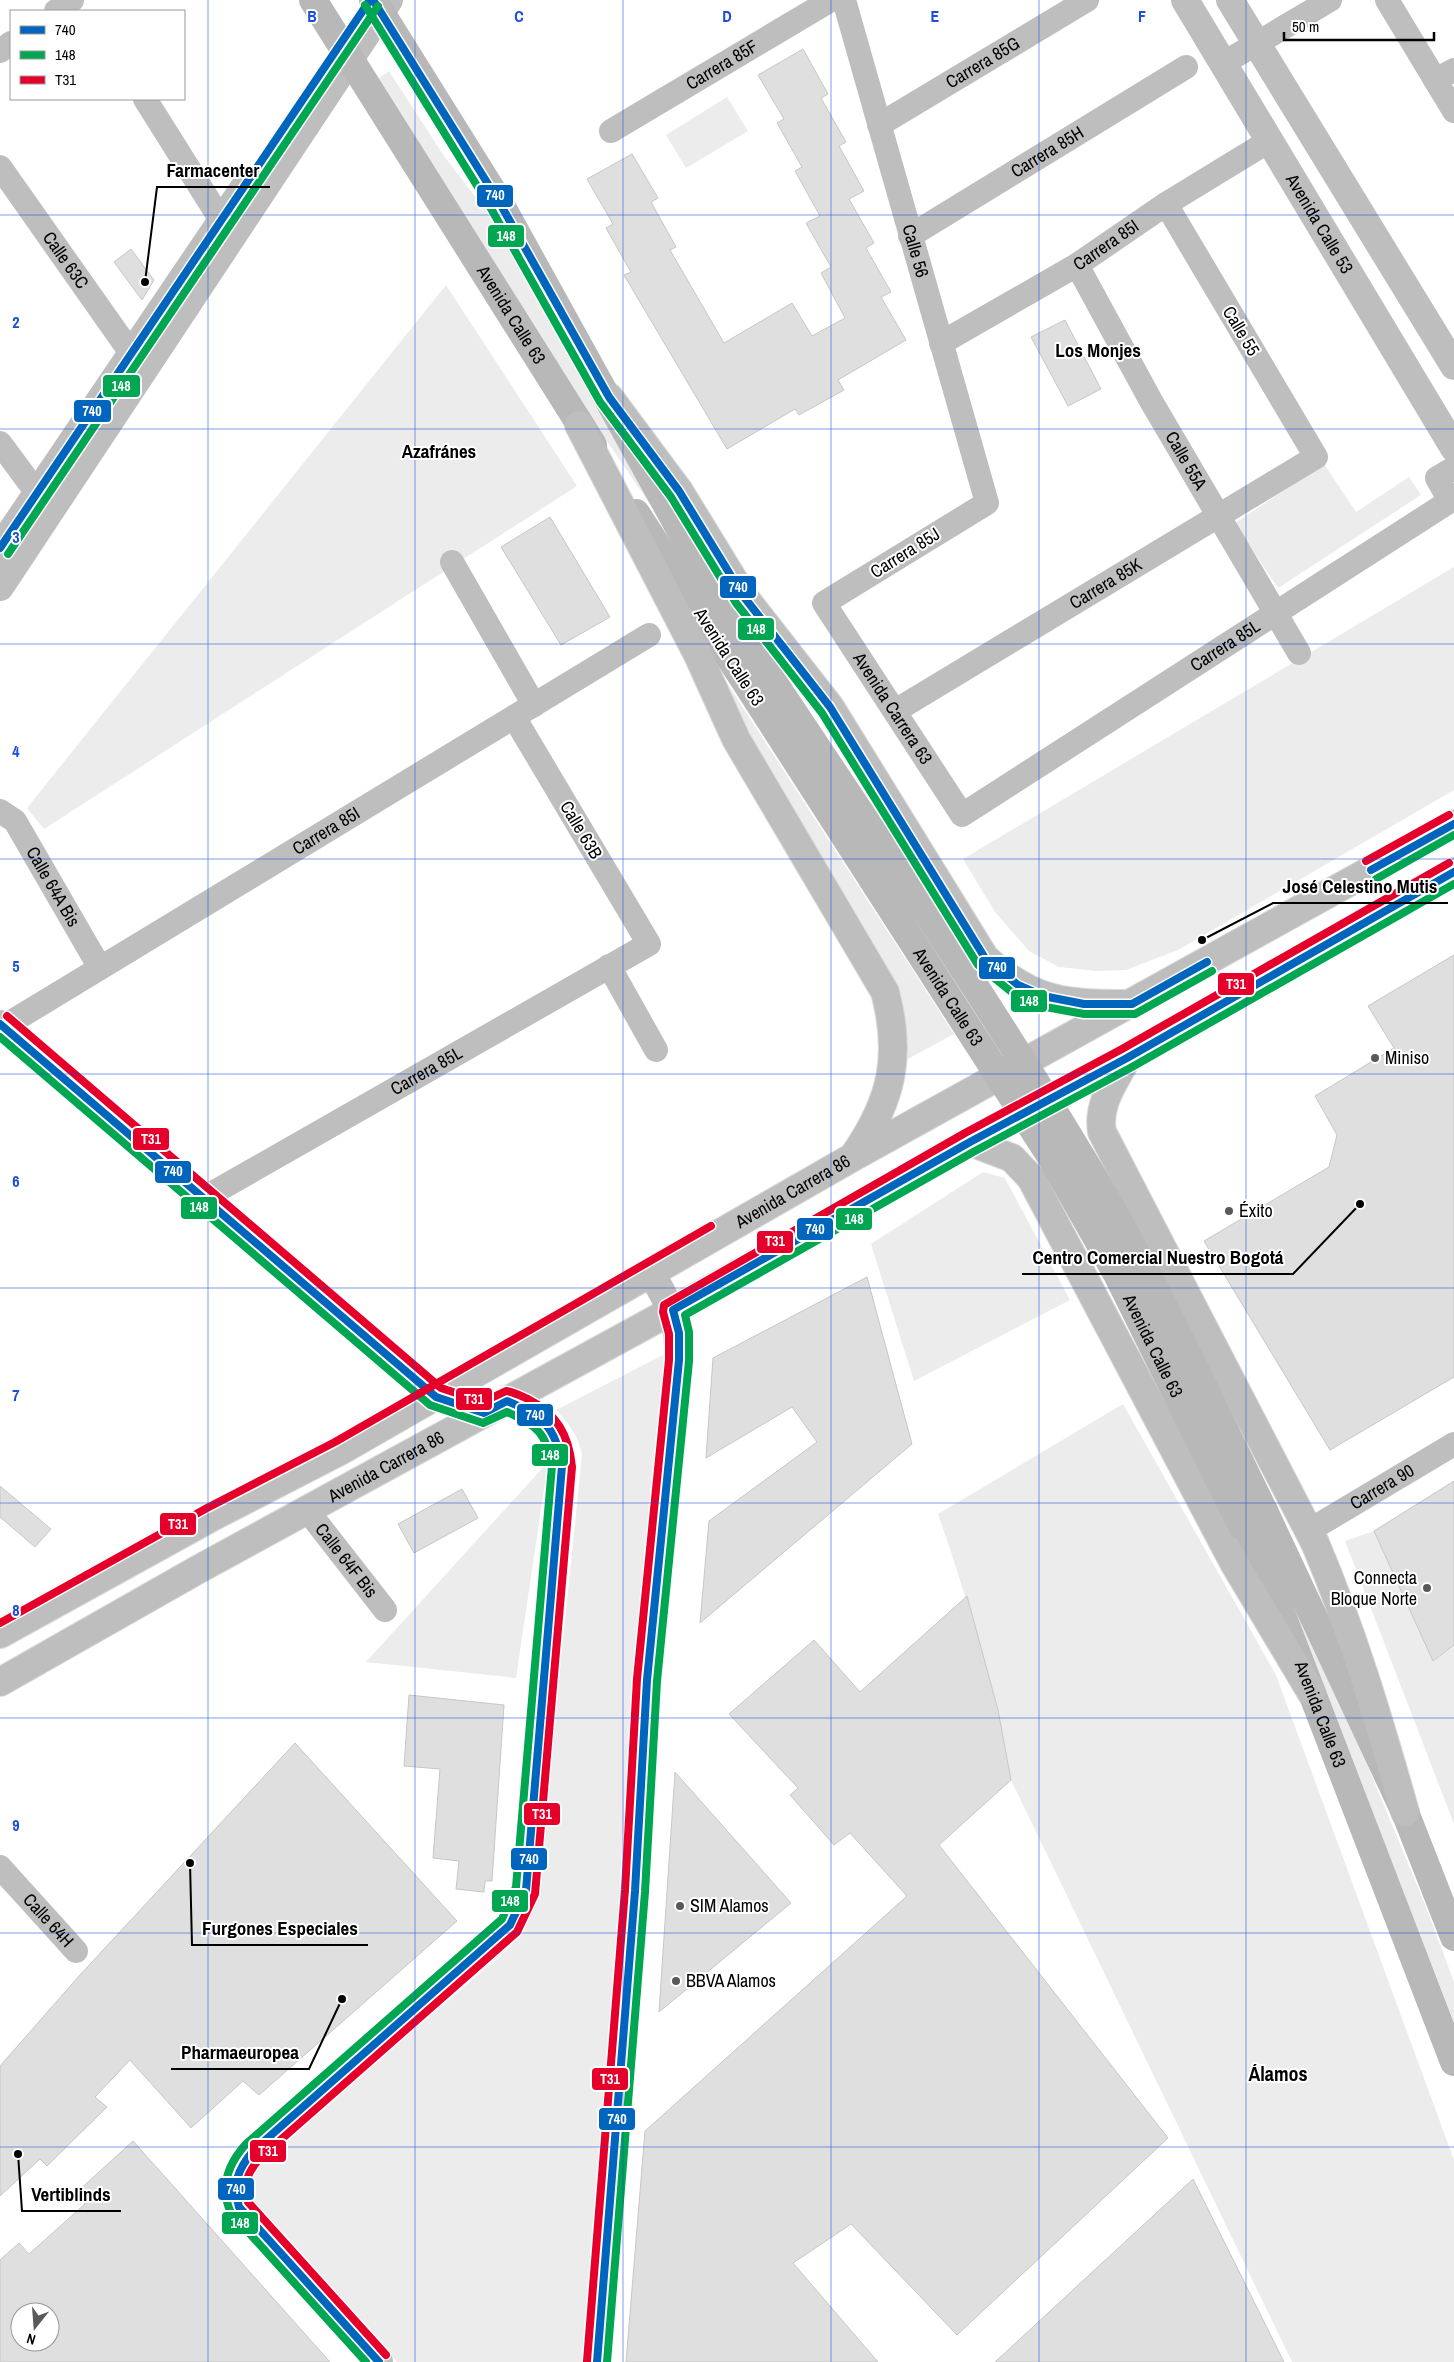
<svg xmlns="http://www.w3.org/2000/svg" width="1454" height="2362" font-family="'Archivo Narrow',sans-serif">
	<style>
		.green { fill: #ececec }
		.building { fill: #dfdfdf; stroke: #c7c7c7; fill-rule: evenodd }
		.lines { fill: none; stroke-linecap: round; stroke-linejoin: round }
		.primary-casing { stroke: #dbdbdb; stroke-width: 30 }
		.minor { stroke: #bebebe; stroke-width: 24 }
		.tertiary { stroke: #bebebe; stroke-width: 28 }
		.secondary { stroke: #b8b8b8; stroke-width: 28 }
		.primary { stroke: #bebebe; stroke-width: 28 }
		.secondary-bridge { stroke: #b8b8b8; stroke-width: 28 }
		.bus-1-casing { stroke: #fff; stroke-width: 11 }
		.bus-2-casing { stroke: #fff; stroke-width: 11 }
		.bus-3-casing { stroke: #fff; stroke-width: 11 }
		.bus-1 { stroke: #0065bd; stroke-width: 8 }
		.bus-2 { stroke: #00a651; stroke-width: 8 }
		.bus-3 { stroke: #e4002b; stroke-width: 8 }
		.grid { fill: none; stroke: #1d4ed8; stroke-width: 1; stroke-opacity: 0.55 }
		.poi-dot { fill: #595959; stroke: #fff; stroke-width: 2 }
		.labels { text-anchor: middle; stroke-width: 4; stroke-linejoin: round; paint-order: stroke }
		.street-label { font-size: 18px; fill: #000; stroke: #fff }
		.poi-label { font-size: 18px; fill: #000; stroke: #fff; text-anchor: start }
		.neighbourhood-label { font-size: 19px; font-weight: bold; fill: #000; stroke: #fff }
		.quarter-label { font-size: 20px; font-weight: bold; fill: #000; stroke: #fff }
		.grid-label { font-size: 16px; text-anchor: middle; font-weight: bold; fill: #1d4ed8; stroke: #fff; stroke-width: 4; stroke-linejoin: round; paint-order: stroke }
		.leader { fill: none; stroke: #000; stroke-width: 2 }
		.callout-dot { fill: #000; stroke: #fff; stroke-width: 2 }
		.callout-label { font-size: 19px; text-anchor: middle; font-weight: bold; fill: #000; stroke: #fff; stroke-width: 4; stroke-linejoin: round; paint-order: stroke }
		.line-badge { stroke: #fff; stroke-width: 2 }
		.badge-label { font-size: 14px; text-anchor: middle; font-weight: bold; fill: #fff }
	</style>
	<rect width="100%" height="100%" fill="#fff"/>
	<path class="green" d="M389,71L444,156L487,212L539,295L662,521C561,378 470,228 379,78Z
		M727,97L748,131L686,168L666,135Z
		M446,285L577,486L44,829L27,808Z
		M1324,464L1356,512L1409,477L1421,495L1278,588L1235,523Z
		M1454,567V790L1178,950L1126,970L1096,971L1059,967L1029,951L995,912L963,859Z
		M718,669L954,1034L906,1060L741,727Z
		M983,1172L1005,1178L1070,1300L914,1381L871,1244Z
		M665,1354L589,2362H397L252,2199L246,2192L247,2173L506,1951L525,1929L537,1893L582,1455C579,1436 569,1424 556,1410Z
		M1123,1404L1276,1675L1454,2160V2362H1292L1011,1780C993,1689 969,1602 938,1514Z
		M548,1462L516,1678L366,1662Z
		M1374,1531L1433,1661L1454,1645V1824L1345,1541Z
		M1271,1551L1328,1670L1426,1907L1454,1982V2022Z"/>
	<path class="building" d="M803,49L828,94L821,98L846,142L839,146L864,191L849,199L874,243L866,248L891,292L881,297L906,340L838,380L844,390L799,415L795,409L727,449L624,275L631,272L606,228L613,224L587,179L632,154L658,198L651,202L676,247L670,250L724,343L792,303L812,336L845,318L821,273L831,267L806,223L820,216L795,171L802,167L777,123L784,119L758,75Z
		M131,249L154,280L142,300L114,262Z
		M1065,320L1101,389L1068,406L1031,337Z
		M550,517L610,617L561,645L501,547Z
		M1454,955V1377L1330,1450L1204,1241L1329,1167L1337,1135L1315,1096L1394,1048L1368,1006Z
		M867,1277L912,1444L700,1623L709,1521L817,1442L792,1407L706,1458L713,1358Z
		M1454,1481V1645L1433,1661L1374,1531Z
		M0,1486L51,1529L35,1547L0,1517Z
		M462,1489L478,1518L414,1553L398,1524Z
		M967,1596L998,1710L1011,1780L939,1845L1168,2138L957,2335L851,2224L793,2263L878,2362H626L645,2131L907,1896L850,1833L834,1845L790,1795L798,1788L729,1714L814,1640L860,1692Z
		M409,1695L504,1705L492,1881H485L484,1892L456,1889L459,1861L433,1858L440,1769L404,1766Z
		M295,1743L457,1921L259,2095L243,2081L191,2128L130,2060L95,2097L107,2107L47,2166L40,2159L0,2196V2066L79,1976Z
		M675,1772L791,1903L659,2012Z
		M133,2141L183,2197L330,2362H0V2260L19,2243L29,2254L85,2204L76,2193ZM20,2312H50V2342H20Z
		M1193,2179L1284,2362H995Z"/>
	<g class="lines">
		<g class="primary-casing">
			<g id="primary">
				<path d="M609,397L679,491L744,597L830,707L985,958C1033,1003 1067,1004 1130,1004"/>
				<path d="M579,425L698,655L736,739L885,992C902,1056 892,1100 855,1154"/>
				<path d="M1127,1058C1115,1081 1097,1104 1102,1132L1315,1543C1352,1630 1379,1720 1405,1812"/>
				<path d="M970,1142L1012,1158L1031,1178L1234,1563L1311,1692"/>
				<path id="s18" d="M0,1634L212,1517L340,1451L853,1157L1454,824"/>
				<path id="s19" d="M0,1682L199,1569L673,1310L970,1142L1127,1058L1454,872"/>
			</g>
		</g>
		<g class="minor">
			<path id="s1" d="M844,0L987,503L824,603L962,815L1450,501L1437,478L1454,468"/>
			<path d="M1387,0L1454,111"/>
			<path d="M56,11L72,0"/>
			<path d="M0,51L11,43"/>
			<path d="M1222,64L1330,0"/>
			<path d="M1435,80L1454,70"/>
			<path d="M145,99L221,220"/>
			<path id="s2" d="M879,125L1087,0"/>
			<path id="s3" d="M611,131L831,0"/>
			<path id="s4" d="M0,167L131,353"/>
			<path id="s5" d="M910,236L1186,67"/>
			<path id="s6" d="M1077,265L1151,401L1299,653"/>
			<path id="s7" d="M941,343L1077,265L1166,204L1269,141"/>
			<path d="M0,443L37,493"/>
			<path d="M452,562L534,705"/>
			<path id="s8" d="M895,711L1316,457L1166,204"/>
			<path id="s9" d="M0,811L15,821L100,968"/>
			<path d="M609,966L656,1050"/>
			<path id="s10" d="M3,1027L649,635"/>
			<path id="s11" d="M204,1198L649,944L514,717"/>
			<path id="s12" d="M307,1510L385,1610"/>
			<path id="s13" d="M1310,1530L1454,1444"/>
			<path id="s14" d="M0,1867L76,1951"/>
		</g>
		<g class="tertiary">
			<path id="s15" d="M1185,0L1454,448"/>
			<path d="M1230,0L1454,366"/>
			<path d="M0,548L243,189"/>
			<path d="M0,587L389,0"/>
			<path d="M0,1024L436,1397L484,1413"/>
			<path d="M379,2362L239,2207C230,2183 237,2169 253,2151L492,1943C511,1925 518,1914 526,1890L562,1466C557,1424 543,1416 507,1401"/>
			<path d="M597,2362L635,1891L647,1680L679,1360C678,1320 671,1307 651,1273"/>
		</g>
		<g class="secondary">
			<path id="s16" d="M313,0L593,445"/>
			<path d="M373,0L498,200L682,533L758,659"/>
			<path d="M636,513L737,669"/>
			<path d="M1264,1511L1405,1812L1454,1937"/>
			<path id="s17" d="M1242,1526L1275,1597L1454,2062"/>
		</g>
		<use href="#primary" class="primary"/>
		<g class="secondary-bridge">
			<path d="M758,659C865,821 976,982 1076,1148C1147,1264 1204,1389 1264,1511"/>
			<path id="s20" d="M737,669L1051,1157L1117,1274L1242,1526"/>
		</g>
		<g class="bus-1-casing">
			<path id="bus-1" d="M373,0L498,200L609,397L679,491L744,597L830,707L985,958L1018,985L1043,996L1084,1004H1132L1207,962
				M0,548L370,0
				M1371,870L1454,824
				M0,1024L436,1397L484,1413L507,1401C543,1416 556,1427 562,1466L526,1890L510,1925L253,2151C238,2169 232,2184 239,2207L379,2362
				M597,2362L635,1891L647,1680L679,1360V1333L673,1310L970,1142L1127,1058L1454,872"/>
		</g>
		<g class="bus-2-casing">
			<path id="bus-2" d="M365,5L489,205L600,402L671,497L736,603L822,713L978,965L1014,994L1040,1006L1084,1014H1135L1212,971
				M8,554L378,6
				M1376,879L1454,835
				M0,1037L430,1405L483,1423L507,1412C537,1425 547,1434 552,1466L516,1887L502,1919L246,2144C228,2164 219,2187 231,2213L366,2362
				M607,2362L645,1892L657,1681L689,1361V1332L685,1315L975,1151L1132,1067L1454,884"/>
		</g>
		<g class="bus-3-casing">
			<path id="bus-3" d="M1366,861L1449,815
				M7,1016L441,1388L483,1402L506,1391C514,1392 521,1396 528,1399C556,1413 569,1435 572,1467L535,1894L517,1932L260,2158C248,2172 242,2184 248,2202L386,2355
				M0,1623L207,1508L335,1442L711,1226
				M587,2361L625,1890L637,1679L669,1360V1334L663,1312L664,1305L965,1133L1122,1049L1449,863"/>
		</g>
		<use href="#bus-1" class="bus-1"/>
		<use href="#bus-2" class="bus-2"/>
		<use href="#bus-3" class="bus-3"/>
	</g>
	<path class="grid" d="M208,0V2362M415,0V2362M623,0V2362M831,0V2362M1039,0V2362M1246,0V2362M0,215H1454M0,429H1454M0,644H1454M0,859H1454M0,1074H1454M0,1288H1454M0,1503H1454M0,1718H1454M0,1933H1454M0,2147H1454"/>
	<g class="poi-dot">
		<circle cx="1375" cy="1058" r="5"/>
		<circle cx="1229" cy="1211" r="5"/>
		<circle cx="1427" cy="1588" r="5"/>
		<circle cx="680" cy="1906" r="5"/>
		<circle cx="676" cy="1981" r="5"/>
	</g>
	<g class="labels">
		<g class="street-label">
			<text dy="6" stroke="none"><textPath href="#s2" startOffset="121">Carrera 85G</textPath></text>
			<text dy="6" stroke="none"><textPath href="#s3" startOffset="129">Carrera 85F</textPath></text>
			<text dy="6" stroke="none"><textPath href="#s5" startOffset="161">Carrera 85H</textPath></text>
			<text dy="6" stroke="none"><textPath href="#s15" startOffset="261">Avenida Calle 53</textPath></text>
			<text dy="6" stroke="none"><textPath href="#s7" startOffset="192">Carrera 85I</textPath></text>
			<text dy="6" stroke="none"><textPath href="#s1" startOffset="261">Calle 56</textPath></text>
			<text dy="6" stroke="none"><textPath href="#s4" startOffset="114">Calle 63C</textPath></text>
			<text dy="6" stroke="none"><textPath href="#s16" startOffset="372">Avenida Calle 63</textPath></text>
			<text transform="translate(1241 331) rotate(59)" y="6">Calle 55</text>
			<text dy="6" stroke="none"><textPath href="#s6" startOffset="224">Calle 55A</textPath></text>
			<text transform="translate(905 553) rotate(-32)" y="6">Carrera 85J</text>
			<text dy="6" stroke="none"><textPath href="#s8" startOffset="246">Carrera 85K</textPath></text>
			<text dy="6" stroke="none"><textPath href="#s1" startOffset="1280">Carrera 85L</textPath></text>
			<text transform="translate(729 657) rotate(57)" y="6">Avenida Calle 63</text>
			<text dy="6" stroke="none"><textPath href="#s1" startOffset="840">Avenida Carrera 63</textPath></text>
			<text transform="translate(581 830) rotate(59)" y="6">Calle 63B</text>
			<text dy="6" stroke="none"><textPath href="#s10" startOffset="378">Carrera 85I</textPath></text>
			<text dy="6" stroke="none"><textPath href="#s9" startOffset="94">Calle 64A Bis</textPath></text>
			<text dy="6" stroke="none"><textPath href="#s20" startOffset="390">Avenida Calle 63</textPath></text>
			<text dy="6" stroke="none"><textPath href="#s11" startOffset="256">Carrera 85L</textPath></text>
			<text dy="6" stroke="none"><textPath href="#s18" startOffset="908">Avenida Carrera 86</textPath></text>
			<text dy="6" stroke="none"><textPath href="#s20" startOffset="795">Avenida Calle 63</textPath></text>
			<text dy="6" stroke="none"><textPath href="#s19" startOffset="442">Avenida Carrera 86</textPath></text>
			<text dy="6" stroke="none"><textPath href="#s13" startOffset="84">Carrera 90</textPath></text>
			<text dy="6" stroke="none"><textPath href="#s12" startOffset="64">Calle 64F Bis</textPath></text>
			<text dy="6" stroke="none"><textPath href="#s17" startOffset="204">Avenida Calle 63</textPath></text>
			<text dy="6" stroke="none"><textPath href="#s14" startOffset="72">Calle 64H</textPath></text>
		</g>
		<g class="poi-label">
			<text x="1385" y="1064">Miniso</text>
			<text x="1239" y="1217">Éxito</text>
			<text x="1417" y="1584" text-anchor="end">Connecta<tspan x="1417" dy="21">Bloque Norte</tspan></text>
			<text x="690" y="1912">SIM Alamos</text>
			<text x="686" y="1987">BBVA Alamos</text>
		</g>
		<g class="neighbourhood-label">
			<text x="1098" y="357">Los Monjes</text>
			<text x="439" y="458">Azafránes</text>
		</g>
		<g class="quarter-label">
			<text x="1278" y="2081">Álamos</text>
		</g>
	</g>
	<g class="grid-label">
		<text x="312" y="22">B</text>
		<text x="519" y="22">C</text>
		<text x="727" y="22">D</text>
		<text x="935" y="22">E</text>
		<text x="1142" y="22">F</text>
		<text x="16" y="328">2</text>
		<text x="16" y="543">3</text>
		<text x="16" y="757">4</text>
		<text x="16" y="972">5</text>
		<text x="16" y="1187">6</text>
		<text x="16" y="1401">7</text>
		<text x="16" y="1616">8</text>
		<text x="16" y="1831">9</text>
	</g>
	<path class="leader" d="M145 282L157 187H270M1202 940L1273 903H1448M1360 1204L1293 1274H1022M190 1863L192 1945H368M342 1999L309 2069H171M18 2154L22 2211H121"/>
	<g class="callout-dot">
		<circle cx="145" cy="282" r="5"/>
		<circle cx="1202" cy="940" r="5"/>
		<circle cx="1360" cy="1204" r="5"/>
		<circle cx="190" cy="1863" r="5"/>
		<circle cx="342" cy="1999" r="5"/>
		<circle cx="18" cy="2154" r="5"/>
	</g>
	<g class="callout-label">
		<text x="213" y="177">Farmacenter</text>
		<text x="1360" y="893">José Celestino Mutis</text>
		<text x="1158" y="1264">Centro Comercial Nuestro Bogotá</text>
		<text x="280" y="1935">Furgones Especiales</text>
		<text x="240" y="2059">Pharmaeuropea</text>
		<text x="71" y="2201">Vertiblinds</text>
	</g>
	<g class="line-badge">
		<rect x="476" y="184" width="38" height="24" rx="5" fill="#0065bd"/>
		<rect x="487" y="224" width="38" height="24" rx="5" fill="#00a651"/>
		<rect x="102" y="374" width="39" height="24" rx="5" fill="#00a651"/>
		<rect x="73" y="399" width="39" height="24" rx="5" fill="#0065bd"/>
		<rect x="719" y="575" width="38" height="24" rx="5" fill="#0065bd"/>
		<rect x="737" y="617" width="38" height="24" rx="5" fill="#00a651"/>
		<rect x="978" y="956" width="38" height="24" rx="5" fill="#0065bd"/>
		<rect x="1217" y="972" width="38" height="24" rx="5" fill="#e4002b"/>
		<rect x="1010" y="989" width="38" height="24" rx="5" fill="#00a651"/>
		<rect x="132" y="1127" width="38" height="24" rx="5" fill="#e4002b"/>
		<rect x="154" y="1160" width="38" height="24" rx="5" fill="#0065bd"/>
		<rect x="180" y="1196" width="38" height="24" rx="5" fill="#00a651"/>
		<rect x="835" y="1207" width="38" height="24" rx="5" fill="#00a651"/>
		<rect x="796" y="1217" width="38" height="24" rx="5" fill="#0065bd"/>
		<rect x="756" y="1230" width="38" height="24" rx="5" fill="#e4002b"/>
		<rect x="455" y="1387" width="38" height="24" rx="5" fill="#e4002b"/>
		<rect x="516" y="1403" width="38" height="24" rx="5" fill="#0065bd"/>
		<rect x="531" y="1443" width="38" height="24" rx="5" fill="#00a651"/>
		<rect x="159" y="1512" width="38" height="24" rx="5" fill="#e4002b"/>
		<rect x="523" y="1802" width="38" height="24" rx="5" fill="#e4002b"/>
		<rect x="510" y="1847" width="38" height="24" rx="5" fill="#0065bd"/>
		<rect x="491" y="1889" width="38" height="24" rx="5" fill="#00a651"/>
		<rect x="591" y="2067" width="38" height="24" rx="5" fill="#e4002b"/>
		<rect x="598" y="2107" width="38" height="24" rx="5" fill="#0065bd"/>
		<rect x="249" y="2139" width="38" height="24" rx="5" fill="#e4002b"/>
		<rect x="217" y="2177" width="38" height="24" rx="5" fill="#0065bd"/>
		<rect x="221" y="2211" width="38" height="24" rx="5" fill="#00a651"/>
	</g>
	<g class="badge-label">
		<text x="495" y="200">740</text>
		<text x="506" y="241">148</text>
		<text x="121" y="391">148</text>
		<text x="92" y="416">740</text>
		<text x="738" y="592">740</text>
		<text x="756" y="634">148</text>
		<text x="997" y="972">740</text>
		<text x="1236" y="989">T31</text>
		<text x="1029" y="1006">148</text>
		<text x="151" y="1144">T31</text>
		<text x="173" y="1176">740</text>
		<text x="199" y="1212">148</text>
		<text x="854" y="1224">148</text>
		<text x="815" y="1234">740</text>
		<text x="775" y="1246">T31</text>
		<text x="474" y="1404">T31</text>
		<text x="535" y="1420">740</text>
		<text x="550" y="1460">148</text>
		<text x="178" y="1529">T31</text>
		<text x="542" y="1819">T31</text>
		<text x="529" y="1864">740</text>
		<text x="510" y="1906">148</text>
		<text x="610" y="2084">T31</text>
		<text x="617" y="2124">740</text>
		<text x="268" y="2156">T31</text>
		<text x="236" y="2194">740</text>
		<text x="240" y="2228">148</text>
	</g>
	<rect x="10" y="10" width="175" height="90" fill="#ffffff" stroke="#999999"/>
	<rect x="20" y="26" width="25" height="8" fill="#0065bd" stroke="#999999"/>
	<text x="55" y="35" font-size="15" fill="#000000">740</text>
	<rect x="20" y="51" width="25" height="8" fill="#00a651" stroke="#999999"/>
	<text x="55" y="60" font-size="15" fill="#000000">148</text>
	<rect x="20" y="76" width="25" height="8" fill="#e4002b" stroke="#999999"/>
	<text x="55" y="85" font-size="15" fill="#000000">T31</text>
	<g transform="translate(35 2327) rotate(197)"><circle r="24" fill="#ffffff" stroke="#999999"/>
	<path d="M0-4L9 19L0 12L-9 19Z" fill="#595959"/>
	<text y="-8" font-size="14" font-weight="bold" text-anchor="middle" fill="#000000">N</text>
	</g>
	<path d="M1284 32v8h150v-8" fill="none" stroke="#000000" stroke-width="2.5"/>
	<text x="1292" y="32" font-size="15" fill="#000000" stroke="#ffffff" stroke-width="4" paint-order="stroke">50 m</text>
</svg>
